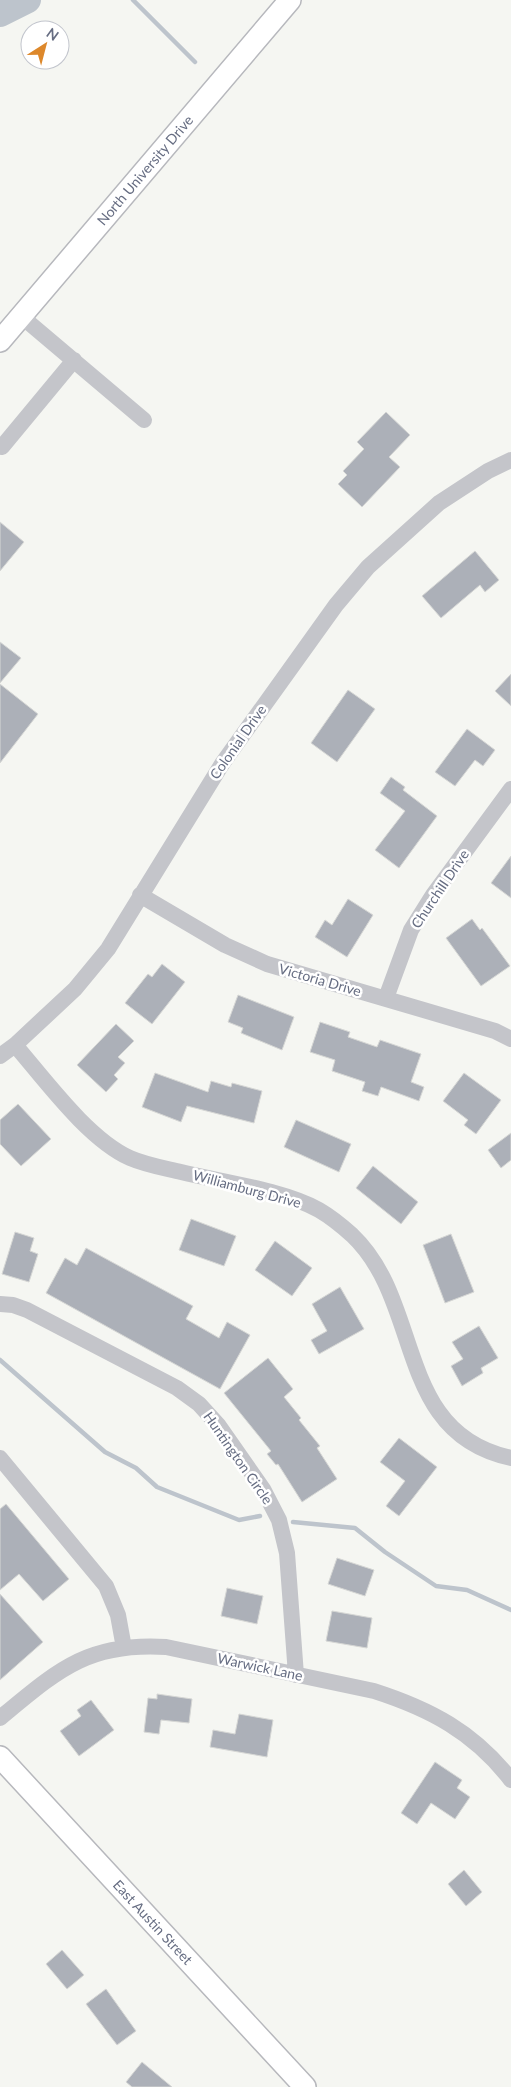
<svg xmlns="http://www.w3.org/2000/svg" width="511" height="2087" font-family="Lato,sans-serif">
	<style>
		.lines { fill: none; stroke-linecap: round; stroke-linejoin: round }
		.stream { stroke: #bdc4cc; stroke-width: 4.5 }
		.river { stroke: #bdc4cc; stroke-width: 26 }
		.building { fill: #acb0b8; stroke: #d6d7d5 }
		.major-casing { stroke: #b7b8bd; stroke-width: 24 }
		.minor { stroke: #c4c5ca; stroke-width: 16 }
		.major { stroke: #fff; stroke-width: 21 }
		.labels { text-anchor: middle; stroke-width: 5; stroke-linejoin: round; paint-order: stroke }
		.street-label { font-size: 14px; fill: #666d82; stroke: #fff }
	</style>
	<rect width="100%" height="100%" fill="#f5f6f2"/>
	<g class="lines">
		<path class="stream" d="M133,0L195,62
			M0,1360L105,1452L136,1468L157,1487L239,1520L260,1516
			M293,1522L355,1528L385,1552L436,1586L467,1590L511,1610"/>
		<path class="river" d="M0,14L28,0"/>
	</g>
	<path class="building" d="M386,412L410,435L389,457L400,467L362,507L338,484L347,475L343,471L364,449L357,442Z
		M0,522L24,542L0,571Z
		M475,551L499,580L485,592L480,585L441,618L422,596Z
		M0,642L21,658L0,683Z
		M511,674V706L495,691Z
		M0,684L38,714L0,763Z
		M348,690L375,709L337,762L311,743Z
		M467,729L495,750L483,766L475,760L455,786L435,772Z
		M391,777L405,787L403,790L437,816L399,868L375,850L405,811L380,793Z
		M511,856V898L491,883Z
		M348,899L373,915L347,957L315,937L325,920L332,925Z
		M472,919L480,930L482,928L510,966L481,986L446,938Z
		M162,964L185,982L152,1024L125,1003L148,974L152,977Z
		M238,995L294,1017L282,1050L241,1033L243,1028L228,1022Z
		M320,1022L350,1032L348,1037L377,1047L380,1040L421,1054L411,1082L424,1087L419,1101L381,1087L378,1096L362,1091L365,1082L332,1071L335,1060L310,1052Z
		M116,1024L134,1041L118,1057L125,1063L114,1075L118,1079L106,1092L77,1065Z
		M155,1073L208,1092L211,1081L231,1087L232,1083L262,1091L254,1123L187,1106L181,1122L142,1107Z
		M464,1073L501,1100L476,1134L464,1125L468,1120L443,1101Z
		M18,1104L51,1139L21,1166L0,1144V1120Z
		M296,1120L351,1144L339,1172L284,1147Z
		M511,1133V1160L501,1168L488,1150Z
		M373,1166L418,1202L401,1224L356,1188Z
		M191,1219L236,1236L224,1266L179,1250Z
		M15,1232L34,1238L30,1251L38,1254L29,1282L2,1274Z
		M451,1234L474,1292L445,1303L423,1245Z
		M275,1241L312,1268L292,1296L255,1270Z
		M86,1248L193,1306L186,1319L219,1338L227,1322L250,1335L220,1389L46,1293L65,1258L77,1265Z
		M340,1287L364,1329L319,1354L311,1340L327,1331L312,1304Z
		M479,1326L498,1358L481,1368L483,1373L462,1386L451,1366L463,1359L452,1342Z
		M268,1358L293,1389L284,1397L301,1418L299,1420L320,1446L317,1448L337,1479L302,1502L278,1464L276,1465L267,1454L271,1451L224,1393Z
		M399,1438L437,1467L399,1516L386,1506L405,1481L380,1462Z
		M6,1504L69,1579L43,1601L19,1574L0,1590V1509Z
		M337,1558L374,1570L365,1596L328,1584Z
		M227,1588L263,1596L257,1624L221,1616Z
		M0,1594L43,1642L0,1680Z
		M332,1611L372,1618L367,1648L326,1641Z
		M157,1694L192,1699L189,1723L161,1720L159,1734L144,1732L148,1698L157,1699Z
		M91,1700L114,1730L79,1756L60,1731L81,1716L77,1710Z
		M239,1714L273,1720L267,1757L210,1747L213,1730L235,1734Z
		M435,1762L462,1780L457,1788L470,1797L455,1819L431,1803L417,1824L401,1813Z
		M464,1870L482,1892L466,1906L448,1884Z
		M62,1950L84,1975L67,1989L46,1964Z
		M106,1989L136,2031L117,2045L86,2004Z
		M142,2062L172,2087H132L126,2082Z"/>
	<g class="lines">
		<g class="major-casing">
			<g id="major">
				<path id="s1" d="M0,341L290,0"/>
				<path id="s2" d="M0,1757L305,2087"/>
			</g>
		</g>
		<path class="minor" d="M21,316L144,420
			M2,447L74,360
			M140,895L225,945L267,964L495,1031L511,1039
			M386,998L411,930L433,895L511,789
			M15,1045C46,1081 88,1139 130,1158C146,1165 164,1168 181,1172C222,1182 283,1190 319,1210C331,1217 342,1226 352,1235C424,1303 394,1433 511,1458
			M0,1056L15,1045L75,989L108,949L222,764L336,605L368,567L439,503L488,471L511,460
			M0,1304L13,1305L27,1310L177,1388L199,1404L219,1426L263,1489L279,1520L287,1553L296,1675
			M0,1458L106,1586L118,1615L124,1648
			M0,1718C57,1671 87,1642 166,1647L374,1691C430,1709 474,1732 511,1780"/>
		<use href="#major" class="major"/>
	</g>
	<g class="labels">
		<g class="street-label">
			<text dy="5" stroke="none"><textPath href="#s1" startOffset="224">North University Drive</textPath></text>
			<text transform="translate(238 742) rotate(-55)" y="5">Colonial Drive</text>
			<text transform="translate(440 889) rotate(-56)" y="5">Churchill Drive</text>
			<text transform="translate(320 980) rotate(16)" y="5">Victoria Drive</text>
			<text transform="translate(247 1189) rotate(15)" y="5">Williamburg Drive</text>
			<text transform="translate(238 1458) rotate(55)" y="5">Huntington Circle</text>
			<text transform="translate(260 1667) rotate(12)" y="5">Warwick Lane</text>
			<text dy="5" stroke="none"><textPath href="#s2" startOffset="225">East Austin Street</textPath></text>
		</g>
	</g>
	<g transform="translate(45 45) rotate(36)"><circle r="24" fill="#ffffff" stroke="#c2c5cd"/>
	<path d="M0-4L9 19L0 12L-9 19Z" fill="#dd882b"/>
	<text y="-8" font-size="14" font-weight="bold" text-anchor="middle" fill="#666d82">N</text>
	</g>
</svg>
